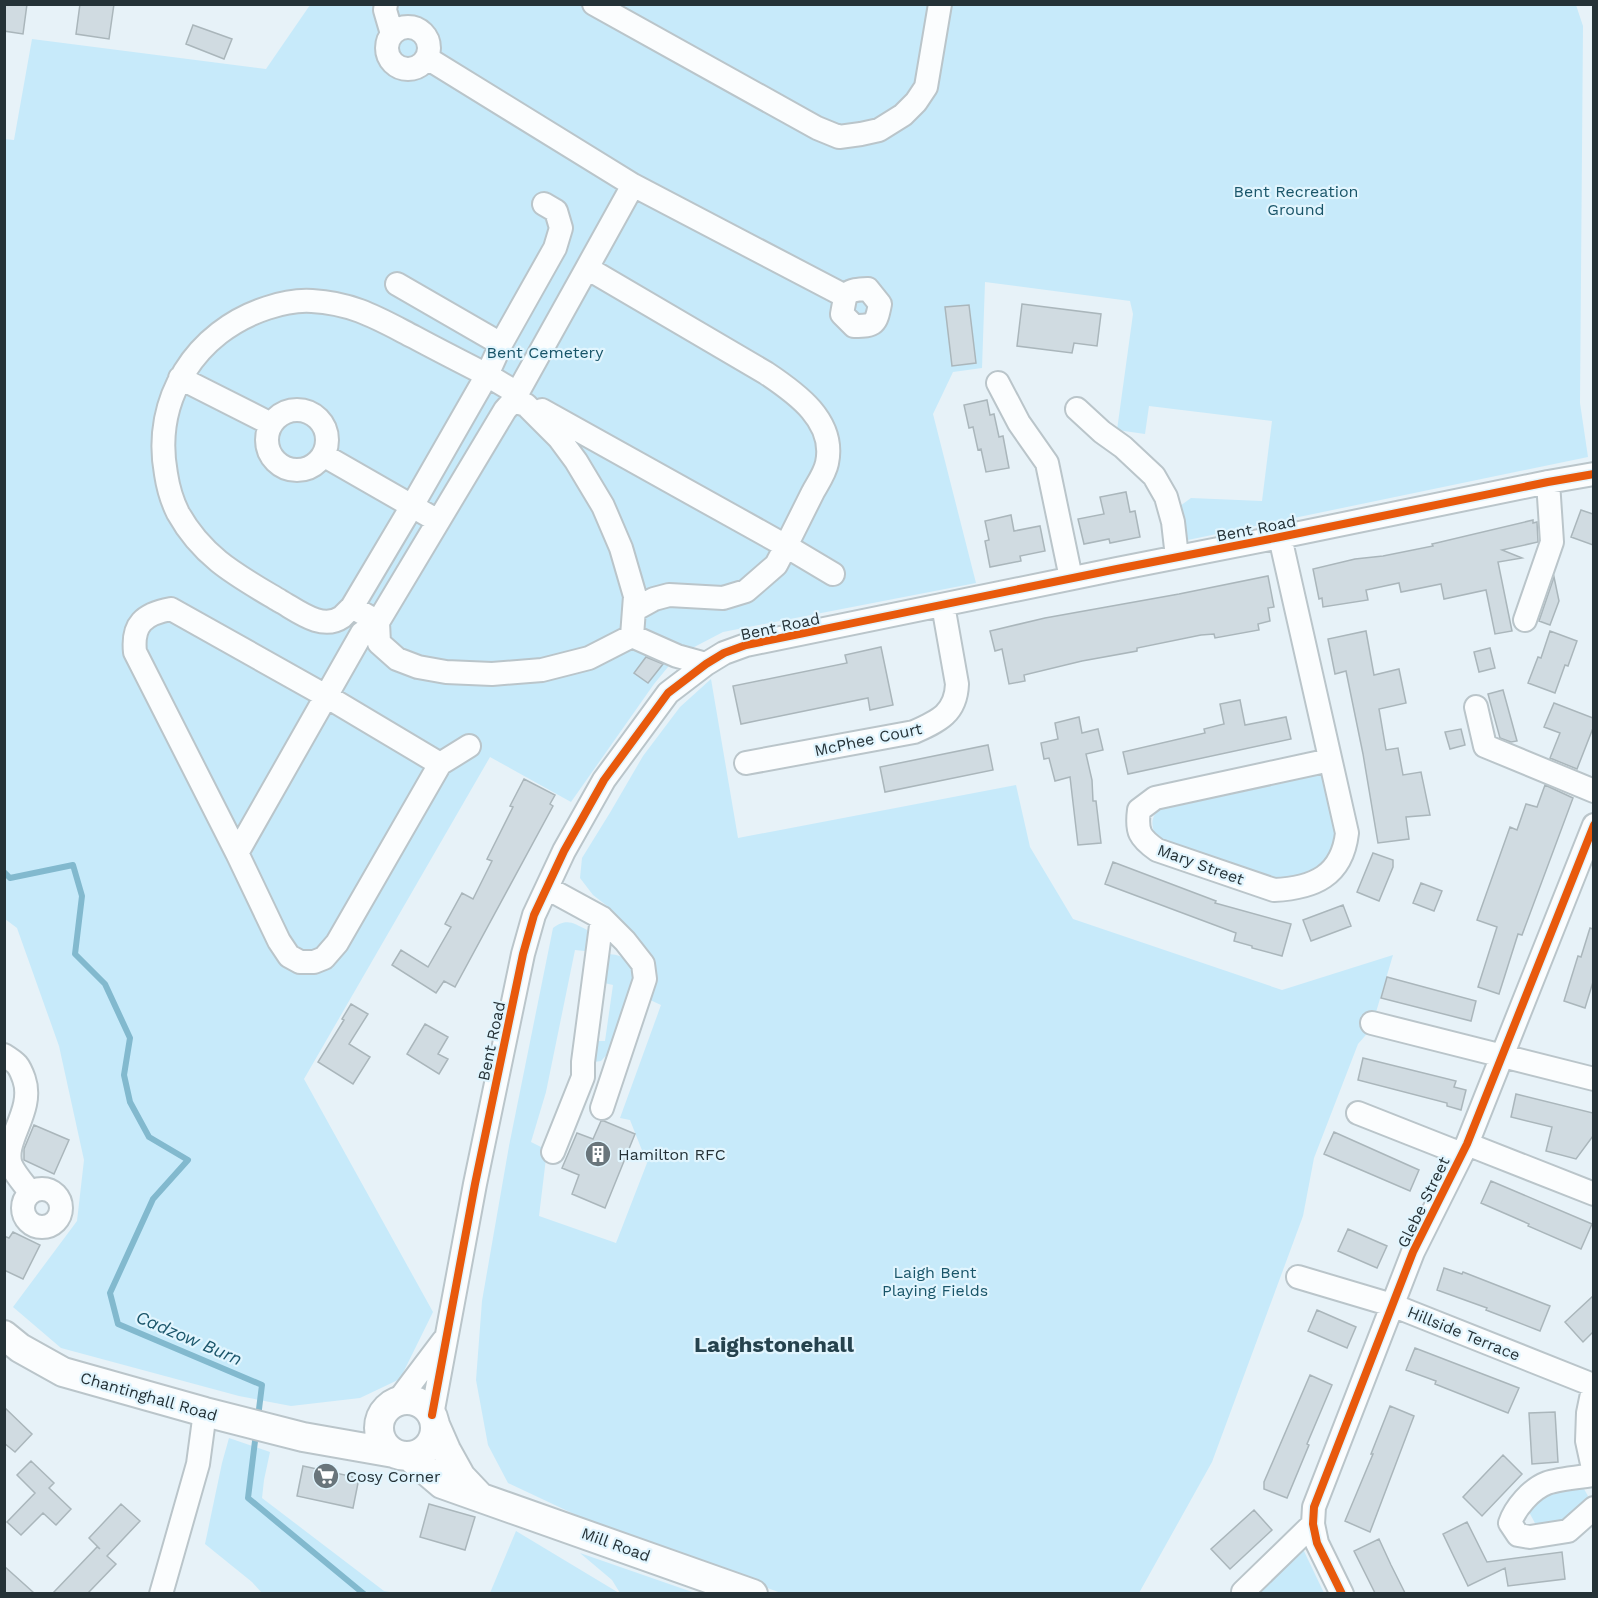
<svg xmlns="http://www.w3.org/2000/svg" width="1598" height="1598" font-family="'Work Sans',sans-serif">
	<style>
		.green { fill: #c7eafa }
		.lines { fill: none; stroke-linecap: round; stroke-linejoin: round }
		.stream { stroke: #82b9ce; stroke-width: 6 }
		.building { fill: #d0dbe1; stroke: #aab6bb; stroke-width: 1.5 }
		.minor-casing { stroke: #bac5ca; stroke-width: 26 }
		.major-casing { stroke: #bac5ca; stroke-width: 32 }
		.minor { stroke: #fbfdfe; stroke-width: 22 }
		.major { stroke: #fbfdfe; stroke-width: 28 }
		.cycleway-casing { stroke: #e1f5fe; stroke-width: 11 }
		.cycleway { stroke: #e8590c; stroke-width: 8 }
		.labels { text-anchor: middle; stroke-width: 4.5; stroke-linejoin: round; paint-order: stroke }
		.park-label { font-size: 16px; fill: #195569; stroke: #e1f5fe }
		.street-label { font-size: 16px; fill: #253237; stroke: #e1f5fe }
		.poi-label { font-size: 16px; fill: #253237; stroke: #e1f5fe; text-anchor: start }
		.water-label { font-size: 18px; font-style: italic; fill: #1b566b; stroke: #e1f5fe }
		.district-label { font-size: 22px; font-weight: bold; fill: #25424d; stroke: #e1f5fe }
	</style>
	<rect width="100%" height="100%" fill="#e7f2f8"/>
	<path class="green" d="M310,5H1576L1583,26L1580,403L1588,457L1183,541L1180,506L1191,498L1262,501L1272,421L1149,406L1145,434L1117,430L1133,314L1130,301L985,282L982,368L953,372L933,414L976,583L723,632L677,656L654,684L571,802L490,757L304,1079L433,1312L400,1379L360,1398L291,1406L239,1396L61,1348L13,1307L77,1221L84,1160L59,1046L17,928L5,919L4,139L14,140L32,39L266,69Z
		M711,679L738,838L1016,785L1030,847L1073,919L1282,990L1393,955L1371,1029L1358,1044L1314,1158L1303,1216L1212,1462L1139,1593H781L608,1530L508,1483L488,1445L476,1380L482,1301L509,1146L553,928C567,918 573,923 587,930L594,952L575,950L546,1092L531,1142L547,1150L539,1216L616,1243L647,1163L630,1120L620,1118L661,1005L648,999L650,957L611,909L593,895L580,878L582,858L611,811L643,756L680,707Z
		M1318,773L1324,777L1338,828L1332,855L1315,873L1280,882L1158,841C1150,826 1149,815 1165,805Z
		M605,954C620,954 629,958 636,971L612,1049L601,1061L594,1062L591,1041H605L613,985L600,982Z
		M229,1438L270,1452L264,1480L262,1498L384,1591L396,1593H262L252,1582L205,1544L222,1463Z
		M1584,1489L1588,1496L1561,1523L1537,1527L1528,1510L1541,1497L1551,1492Z
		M516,1531L619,1593H490Z
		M1303,1549L1324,1593L1256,1594Z
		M580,1553L695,1593H620L612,1580Z"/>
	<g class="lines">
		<path class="stream" d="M4,872L10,878L73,865L82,896L75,954L105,984L130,1038L124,1075L130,1102L149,1137L188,1160L153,1199L110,1293L118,1324L262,1385L258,1417
			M256,1433L248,1498L364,1594"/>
	</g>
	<path class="building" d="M4,4H27L23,34L4,31Z
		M80,4H114L109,39L76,34Z
		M193,25L232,39L224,59L186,44Z
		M1022,304L1101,314L1097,346L1074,343L1072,353L1017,346Z
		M969,305L976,363L952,366L945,307Z
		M987,400L990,415L994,414L999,437L1003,436L1009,468L986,472L981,449L978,450L973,427L969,428L964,405Z
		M1126,492L1130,512L1135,511L1140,537L1110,543L1109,539L1084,544L1078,519L1104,514L1100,497Z
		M1581,510L1593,514V545L1571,537Z
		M1011,515L1014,531L1040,526L1045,551L1020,556L1021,561L990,567L985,541L989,540L985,521Z
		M1533,520V523L1537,522L1538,542L1502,550L1522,558L1498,562L1512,631L1495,634L1486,590L1444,599L1441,584L1401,592L1399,583L1366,590L1368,600L1323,607L1322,598L1319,599L1313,569L1355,559L1383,556L1433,546L1432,544Z
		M1268,576L1274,607L1268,608L1270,621L1258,624L1259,630L1215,638L1214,634L1201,635L1137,648V651L1082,661L1024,675L1025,681L1009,684L1002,649L995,651L990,631L1045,618L1179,594Z
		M1554,577L1559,601L1550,625L1539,621Z
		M1366,631L1374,675L1399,669L1406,703L1379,709L1386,750L1398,748L1403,775L1421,772L1430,815L1406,817L1409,839L1378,843L1363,754L1346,671L1335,674L1328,639Z
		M1550,631L1577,641L1568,666L1565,665L1555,693L1528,683L1538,657L1541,658Z
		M881,647L893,705L870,710L868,698L741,724L733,686L847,663L845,655Z
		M1490,648L1495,668L1479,672L1474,652Z
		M646,657L663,664L648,683L634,673Z
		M1503,690L1517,741L1511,742L1500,738L1488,694Z
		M1240,700L1245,725L1286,717L1291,739L1128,774L1123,752L1205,733L1204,729L1224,724L1220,704Z
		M1554,703L1593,718V728L1577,769L1550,758L1560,733L1544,727Z
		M1079,717L1082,733L1098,729L1103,750L1086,754L1092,780L1093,801H1096L1101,843L1078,845L1070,777L1055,781L1049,758L1044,759L1041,743L1058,739L1055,723Z
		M1461,729L1465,745L1450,749L1445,732Z
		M988,745L993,770L885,792L880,767Z
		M524,779L555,795L550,804L553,806L455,987L444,981L436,993L392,965L401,950L428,967L451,927L445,924L462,893L473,899L492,861L487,859L513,807L510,806Z
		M1545,785L1573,798L1522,935L1518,934L1499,994L1478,987L1497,927L1477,920L1510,827L1517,830L1526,804L1537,807Z
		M1373,853L1393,860V867L1379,901L1357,892Z
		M1113,862L1216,901L1215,903L1291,924L1282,956L1252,948V946L1234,941L1236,933L1105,884Z
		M1421,883L1442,891L1434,911L1413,903Z
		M1343,905L1351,926L1311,941L1303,920Z
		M1590,928L1593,929V982L1585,1008L1564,1001L1578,956L1581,957Z
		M1387,977L1476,1001L1471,1021L1381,998Z
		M351,1004L368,1014L349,1044L370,1057L353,1084L318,1062L344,1020L342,1019Z
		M425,1024L448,1037L438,1054L448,1059L439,1074L407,1054Z
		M1363,1058L1456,1081L1454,1087L1466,1090L1461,1110L1447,1106V1103L1358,1080Z
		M1516,1094L1593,1113V1136L1576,1159L1546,1151L1552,1127L1511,1117Z
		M601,1121H604L635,1134L605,1208L572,1194L579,1175L562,1168L577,1133L593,1139Z
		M34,1125L69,1140L54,1174L24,1160V1149Z
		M1334,1132L1419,1170L1410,1191L1324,1154Z
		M1491,1181L1592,1224L1581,1249L1528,1226L1529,1224L1481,1203Z
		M1348,1229L1387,1246L1377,1268L1338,1251Z
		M13,1232L40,1245L23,1279L4,1270V1236L9,1238Z
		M1444,1268L1462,1274L1463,1272L1550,1306L1540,1331L1486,1310L1487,1308L1437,1290Z
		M1593,1296V1332L1583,1342L1565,1322Z
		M1317,1310L1356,1327L1347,1348L1308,1331Z
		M1415,1348L1519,1388L1508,1413L1435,1384L1436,1381L1406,1370Z
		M1310,1375L1332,1385L1307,1444L1309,1445L1287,1498L1264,1489V1482Z
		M1390,1406L1414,1416L1370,1532L1345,1521L1373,1454H1371Z
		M4,1407L32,1434L15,1452L4,1443Z
		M1555,1412L1558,1462L1532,1464L1529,1413Z
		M1503,1455L1522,1474L1482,1516L1463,1497Z
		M31,1461L54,1483L49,1488L71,1509L56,1525L43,1513L21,1535L7,1522L35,1493L17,1475Z
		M303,1466L359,1478L353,1508L297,1496Z
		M121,1504L140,1521L107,1556L116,1564L88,1593H53L97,1547L100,1549L89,1538Z
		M429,1504L475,1517L465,1550L420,1537Z
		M1254,1510L1272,1530L1230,1569L1211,1549Z
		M1467,1522L1487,1562L1562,1552L1565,1579L1508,1586L1505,1568L1468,1586L1443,1534Z
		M1379,1539L1391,1565L1405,1593H1375L1354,1551Z
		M4,1566L34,1593H4Z"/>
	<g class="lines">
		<g class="minor-casing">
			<path id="minor" d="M386,4L385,10L392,34
				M594,4L817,128L839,137L861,134L879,130L903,115L916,102L926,87L940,4
				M387 48a21 21 0 1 1 42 0a21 21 0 1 1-42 0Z
				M427,58L633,185
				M587,268L633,185L845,296
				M397,284L501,344
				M868,289L880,304C876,324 875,326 854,326L842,314C846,292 845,290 868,289Z
				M180,378L271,424
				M998,383L1019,423L1047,463L1071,578
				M513,401L587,268L766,373C796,393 836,421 827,463C825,473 818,483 813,492C804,510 795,528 786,546L542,410
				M1077,409L1102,432L1123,447L1154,476L1166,497L1173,522L1177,557
				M267 440a30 30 0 1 1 60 0a30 30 0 1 1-60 0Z
				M323,455L412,506L487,375L517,393
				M1280,537L1347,833C1342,876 1314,888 1274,890L1157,850C1140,838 1136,832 1139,810L1155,798L1330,760
				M352,607C349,610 345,614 342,617C322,631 298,611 280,601C238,576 203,558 178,513C172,501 168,487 166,474C152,399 196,331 267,308C282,303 297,300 312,301C353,303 379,319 414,337C438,350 462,362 487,375L501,344L555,248L561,228L556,211L544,204
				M634,610L654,599L669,595L723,598L746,591L776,565L786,546L833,574
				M1525,620L1552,542L1548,482
				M632,636L635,596L621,548L603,506L576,461L559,438L526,405L513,401L505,410L378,622L379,643L397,659L418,667L446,672L492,674L542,670L589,658L632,636L677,656L706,664
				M1476,707L1485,746L1594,791
				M746,763L914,732C939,721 956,713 957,684L943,605
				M440,764L469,746
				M237,853L135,652C132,624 144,614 171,609L326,696L440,764L337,943L324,958L314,962H300L289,956L279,941L237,853L362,633L378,622L352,607L412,506L438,521
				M547,888L602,918L625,941L643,964L645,979L602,1108
				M1372,1023L1594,1079
				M4,1055C17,1063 19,1065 24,1079C35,1111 2,1141 11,1165C15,1174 24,1184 30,1192
				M1358,1113L1462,1154
				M1467,1144L1594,1194
				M553,1152L583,1077V1062L602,918
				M23 1208a19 19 0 1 1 38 0a19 19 0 1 1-38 0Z
				M1298,1277L1392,1305L1593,1385
				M1594,1384L1588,1413L1587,1441L1594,1473
				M397,1402L443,1341
				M432,1415L475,1184L523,954L534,915L564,851L604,780L668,693L706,664L724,653L746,645L1117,569L1280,537L1548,482L1594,474
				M1594,1475C1581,1477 1558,1479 1547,1483C1531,1489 1515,1508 1510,1523L1518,1535L1530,1537L1568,1531L1594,1508
				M161,1594L198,1464L205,1412
				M1243,1594V1592L1313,1524
				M1342,1594L1317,1543L1313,1524L1314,1507L1413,1252L1467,1144L1594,825"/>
		</g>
		<g class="major-casing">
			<path id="major" d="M4,1335L20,1348L63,1372L205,1412L303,1437L394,1453
				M379 1428a28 28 0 1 1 56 0a28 28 0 1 1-56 0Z
				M435,1425L446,1450L461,1477L479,1496
				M409,1456L442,1484L753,1594"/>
		</g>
		<use href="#minor" class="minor"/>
		<use href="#major" class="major"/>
		<g class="cycleway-casing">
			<path id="cycleway" d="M432,1415L475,1184L523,954L534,915L564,851L604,780L668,693L706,664L724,653L746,645L1117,569L1280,537L1548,482L1594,474
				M1342,1594L1317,1543L1313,1524L1314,1507L1413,1252L1467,1144L1594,825"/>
		</g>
		<use href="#cycleway" class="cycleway"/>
	</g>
	<defs>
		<g id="building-disc" transform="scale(1.35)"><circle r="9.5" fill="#69757b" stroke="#e1f5fe"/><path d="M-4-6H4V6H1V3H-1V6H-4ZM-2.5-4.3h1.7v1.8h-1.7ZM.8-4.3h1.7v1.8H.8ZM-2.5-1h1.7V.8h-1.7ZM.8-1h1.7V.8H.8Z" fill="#fff"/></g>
		<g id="supermarket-disc" transform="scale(1.35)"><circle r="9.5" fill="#69757b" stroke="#e1f5fe"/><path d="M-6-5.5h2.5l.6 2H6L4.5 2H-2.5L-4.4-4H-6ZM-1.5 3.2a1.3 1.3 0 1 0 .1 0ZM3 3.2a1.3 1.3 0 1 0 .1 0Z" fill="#fff"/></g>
	</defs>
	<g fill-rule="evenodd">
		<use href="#building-disc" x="598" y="1154"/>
		<use href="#supermarket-disc" x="326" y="1476"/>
	</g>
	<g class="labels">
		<g class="park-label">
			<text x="1296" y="197">Bent Recreation<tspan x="1296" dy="18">Ground</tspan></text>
			<text x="545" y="358">Bent Cemetery</text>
			<text x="935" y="1278">Laigh Bent<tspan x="935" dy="18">Playing Fields</tspan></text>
		</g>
		<g class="street-label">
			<text transform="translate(1256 528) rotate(-11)" y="6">Bent Road</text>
			<text transform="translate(780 626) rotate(-12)" y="6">Bent Road</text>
			<text transform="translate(868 739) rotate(-12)" y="6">McPhee Court</text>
			<text transform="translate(1201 864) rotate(20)" y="6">Mary Street</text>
			<text transform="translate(491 1041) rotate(-78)" y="6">Bent Road</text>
			<text transform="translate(1423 1202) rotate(-64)" y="6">Glebe Street</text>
			<text transform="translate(1464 1333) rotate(22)" y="6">Hillside Terrace</text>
			<text transform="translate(149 1396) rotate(16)" y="6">Chantinghall Road</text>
			<text transform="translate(616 1544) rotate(20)" y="6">Mill Road</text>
		</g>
		<g class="poi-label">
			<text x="618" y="1160">Hamilton RFC</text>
			<text x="346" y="1482">Cosy Corner</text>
		</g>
		<g class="water-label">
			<text transform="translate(189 1338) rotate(23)" y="6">Cadzow Burn</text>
		</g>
		<g class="district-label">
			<text x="774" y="1352">Laighstonehall</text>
		</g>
	</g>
	<rect width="1598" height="1598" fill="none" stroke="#253237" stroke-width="12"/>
</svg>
